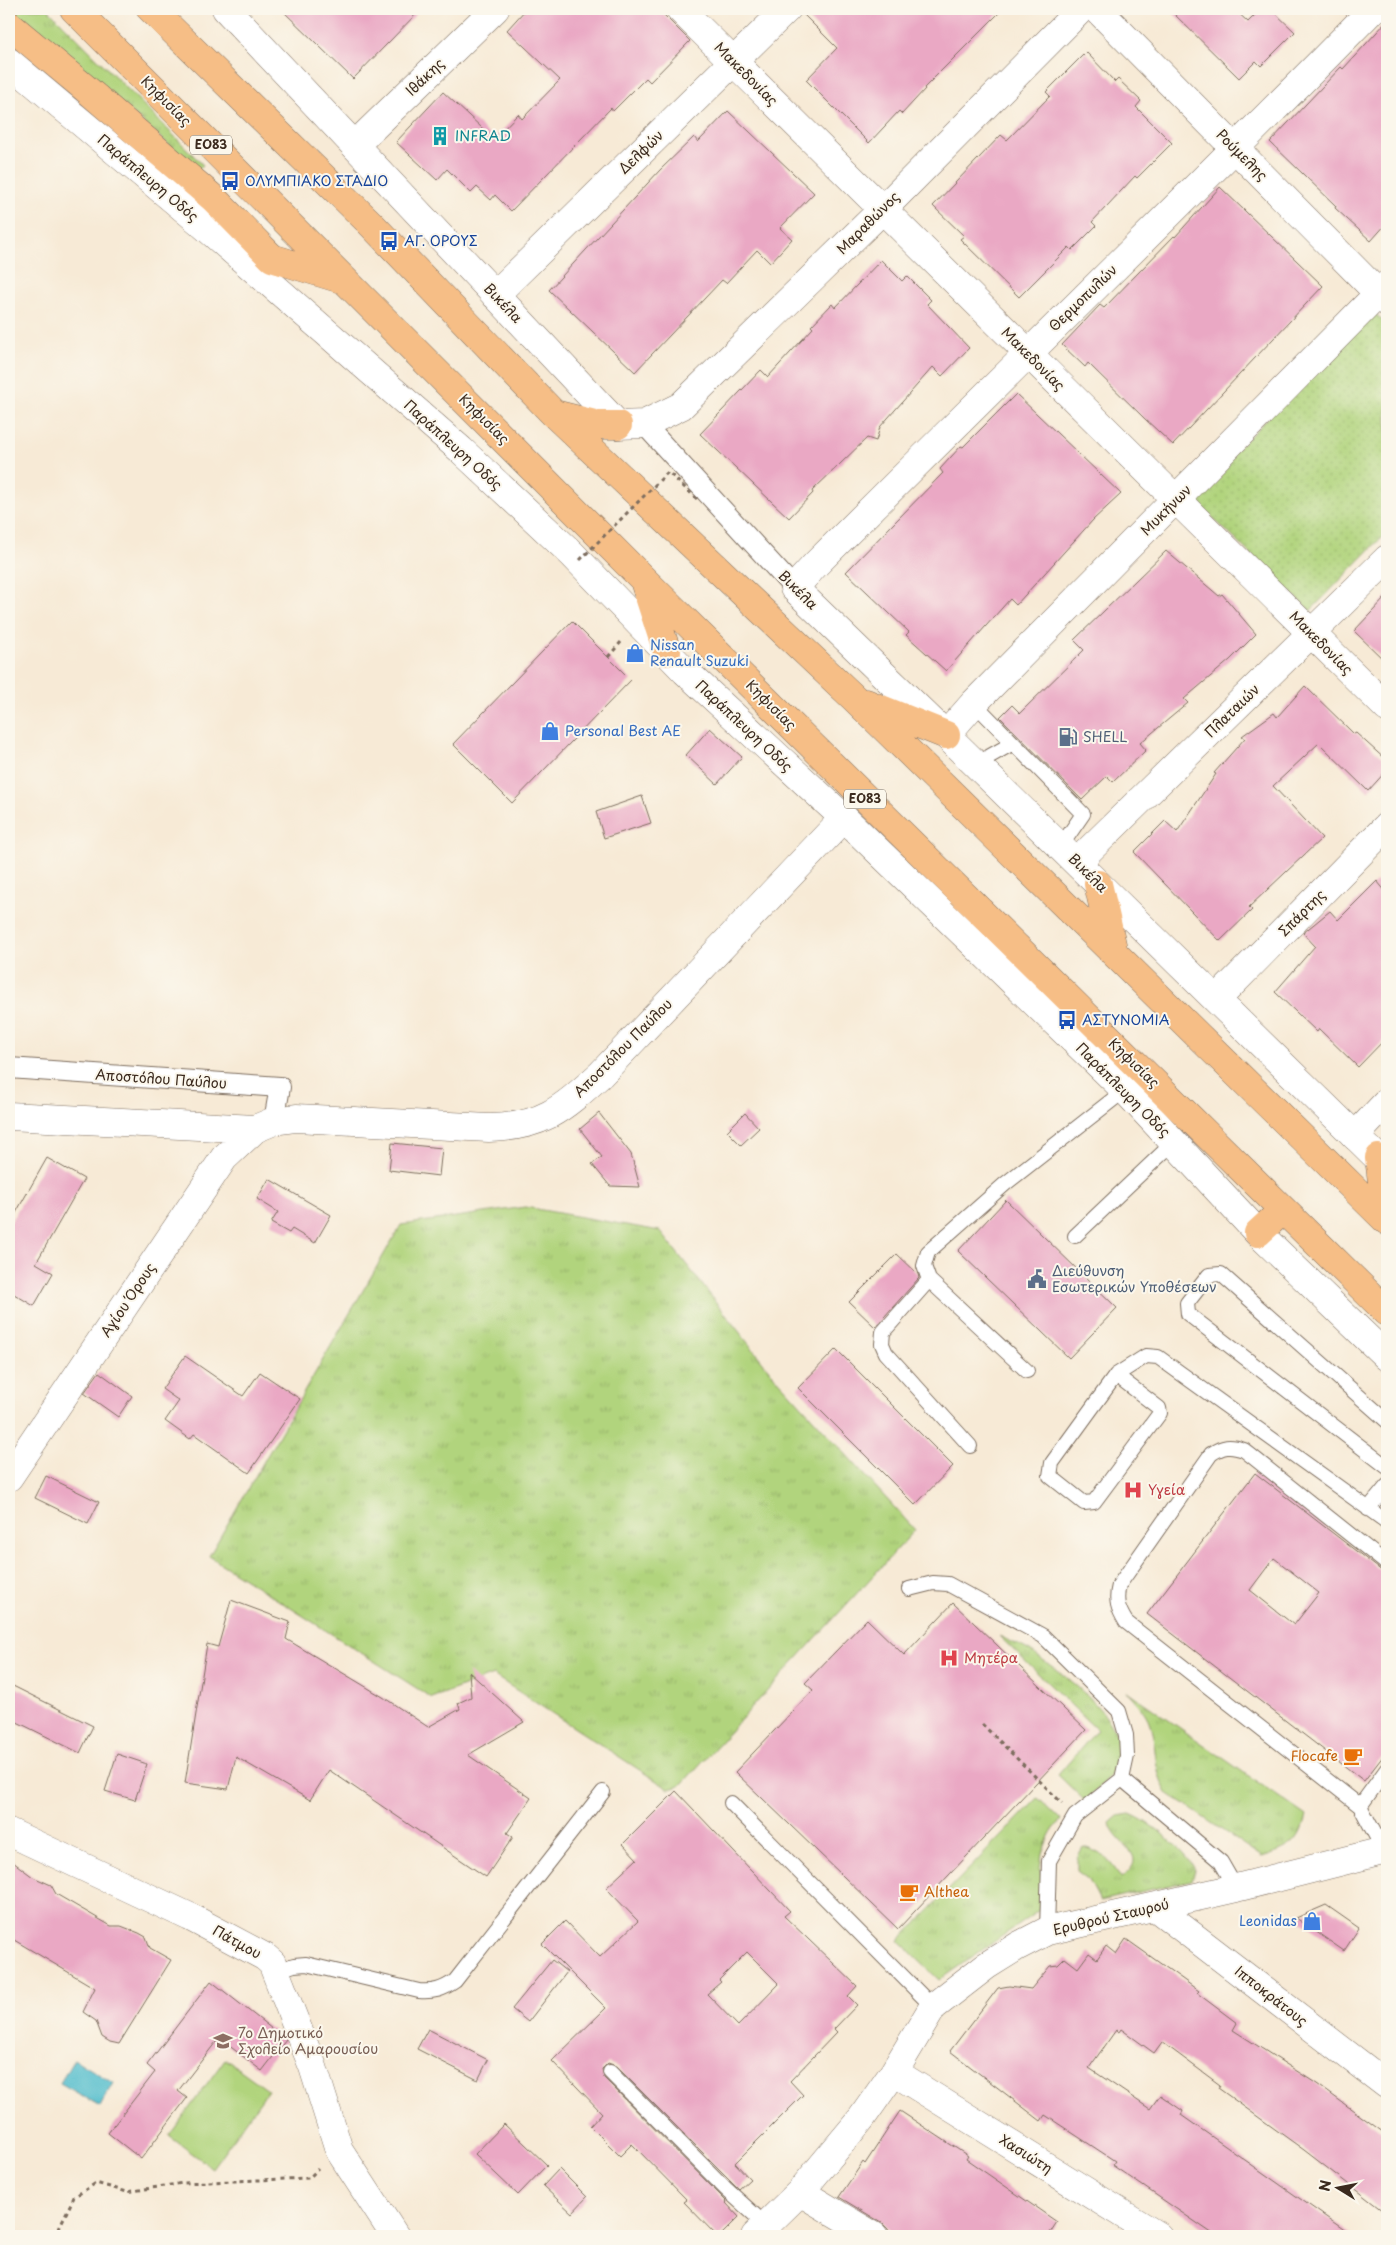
<svg xmlns="http://www.w3.org/2000/svg" width="1396" height="2245" font-family="'Playpen Sans',sans-serif">
	<style>
		.grass { fill: url(#grass-tufts); stroke: #767f4e }
		.park { fill: url(#park-dots); stroke: #767f4e }
		.pitch { fill: #b1d47d; stroke: #767f4e }
		.water { fill: #50bccc; stroke: #467375 }
		.building { fill: #eaa8c4; fill-rule: evenodd }
		.lines { fill: none; stroke-linecap: round; stroke-linejoin: round }
		.service-casing { stroke: #7d6d5e; stroke-width: 16 }
		.pedestrian-casing { stroke: #7d6d5e; stroke-width: 22 }
		.minor-casing { stroke: #7d6d5e; stroke-width: 29 }
		.tertiary-casing { stroke: #7d6d5e; stroke-width: 29 }
		.primary-casing { stroke: #7d6d5e; stroke-width: 29 }
		.path { stroke: #7d6d5e; stroke-width: 3; stroke-dasharray: 4 4; stroke-linecap: butt }
		.service { stroke: #fff; stroke-width: 14 }
		.pedestrian { stroke: #fff; stroke-width: 20 }
		.minor { stroke: #fff; stroke-width: 28 }
		.tertiary { stroke: #fff; stroke-width: 28 }
		.primary { stroke: #f6be86; stroke-width: 28 }
		.path-bridge { stroke: #7d6d5e; stroke-width: 3; stroke-dasharray: 4 4; stroke-linecap: butt }
		.labels { text-anchor: middle; stroke-width: 4; stroke-linejoin: round; paint-order: stroke }
		.shield { fill: #fbf7ec; stroke: #75685c; stroke-width: 1 }
		.shield-label { font-size: 12px; font-weight: bold; fill: #3b2a1e }
		.street-label { font-size: 14px; fill: #3b2a1e; stroke: #fbf7ec }
		.culture-label { font-size: 14px; fill: #0d838f; stroke: #fbf7ec; text-anchor: start }
		.transit-label { font-size: 14px; fill: #164399; stroke: #fbf7ec; text-anchor: start }
		.shop-label { font-size: 14px; fill: #366cbe; stroke: #fbf7ec; text-anchor: start }
		.service-label { font-size: 14px; fill: #4e5e75; stroke: #fbf7ec; text-anchor: start }
		.health-label { font-size: 14px; fill: #be3a42; stroke: #fbf7ec; text-anchor: start }
		.food-label { font-size: 14px; fill: #c56008; stroke: #fbf7ec; text-anchor: end }
		.education-label { font-size: 14px; fill: #785e54; stroke: #fbf7ec; text-anchor: start }
	</style>
	<defs>
		<pattern id="grass-tufts" width="24" height="20" patternUnits="userSpaceOnUse" patternTransform="scale(1.25)"><rect width="24" height="20" fill="#b1d47d"/><path d="M3 7l-1-3M5 7V3M7 7l1-3M15 17l-1-3M17 17v-4M19 17l1-3" fill="none" stroke="#99b66c"/></pattern>
		<pattern id="park-dots" width="8" height="8" patternUnits="userSpaceOnUse" patternTransform="scale(1.25)"><rect width="8" height="8" fill="#b1d47d"/><path d="M2 2h.1M6 6h.1" fill="none" stroke="#99b66c" stroke-width="1.8" stroke-linecap="round"/></pattern>
	</defs>
	<rect width="100%" height="100%" fill="#fbf7ec"/>
	<filter id="ink" filterUnits="userSpaceOnUse"><feTurbulence type="fractalNoise" baseFrequency=".02" numOctaves="2"/><feDisplacementMap in="SourceGraphic" scale="10" xChannelSelector="R" yChannelSelector="G"/><feConvolveMatrix kernelMatrix="1 2 1 2 8 2 1 2 1" color-interpolation-filters="sRGB"/></filter>
	<filter id="wash" filterUnits="userSpaceOnUse"><feTurbulence type="fractalNoise" baseFrequency=".0096" numOctaves="4" result="noise"/><feDisplacementMap in="SourceGraphic" scale="20" xChannelSelector="R" yChannelSelector="G"/><feGaussianBlur stdDeviation="1.12" result="paint"/><feColorMatrix in="noise" values="0 0 0 0 0 0 0 0 0 0 0 0 0 0 0 0 0 1.4 0 .05"/><feComposite in="paint" operator="in"/></filter>
	<g filter="url(#wash)">
		<rect width="100%" height="100%" fill="#f7ead6"/>
		<path class="grass" d="M11,9H48L203,165L198,170Z
			M525,1207L660,1231L770,1371L915,1530L680,1786L669,1789L493,1675L432,1698L209,1556L401,1225Z
			M999,1636C1009,1641 1020,1645 1030,1651C1057,1669 1136,1725 1118,1764C1113,1776 1094,1792 1085,1801L1058,1775L1097,1730Z
			M1127,1691L1306,1816C1299,1845 1289,1848 1262,1857L1167,1793C1152,1766 1158,1750 1150,1724C1146,1711 1135,1701 1127,1691Z
			M1038,1798L1061,1820L1050,1834L1042,1853L1040,1869L1044,1884L1041,1909L939,1980L899,1941Z
			M1130,1814C1149,1821 1187,1851 1195,1870L1192,1880L1100,1901L1089,1880L1077,1871V1858L1083,1847C1103,1852 1111,1862 1121,1878C1154,1854 1114,1846 1110,1823L1118,1816Z"/>
		<path class="park" d="M1374,312L1387,325V532L1310,611L1190,496Z"/>
		<path class="pitch" d="M225,2059L268,2090L212,2168L169,2136Z"/>
		<path class="water" d="M74,2059L113,2083L100,2106L60,2083Z"/>
		<g id="blocks">
			<path class="building" d="M281,9H421L353,79Z
				M526,9H658L690,41L650,82L646,78L613,111L611,108L511,211L495,195L491,200L477,187L471,193L447,169L437,180L396,142L443,92L494,139L518,114L522,119L560,80L507,30Z
				M802,9H1003L924,88L925,89L902,114L899,111L869,143L806,80L837,48L802,13Z
				M1169,9H1234L1248,22L1261,9H1271L1295,32L1261,66L1256,61L1239,78Z
				M1387,21V223L1371,241L1335,208L1336,206L1270,142L1341,67L1343,69Z
				M1086,52L1115,82L1118,79L1141,101L1136,107L1172,143L1137,178L1135,176L1092,222L1096,226L1072,250L1069,247L1019,297L960,239L964,236L933,206L1001,135L1007,140L1050,96L1046,92Z
				M728,111L814,193L780,228L792,239L770,263L757,250L726,283L722,280L635,372L549,290L660,170L694,137L698,142Z
				M1220,187L1323,286L1173,445L1145,419L1088,363L1085,367L1062,345L1100,305L1104,308L1174,236L1175,237Z
				M881,260L902,281L907,276L931,300L927,304L969,348L942,376L933,367L880,427L876,441L867,438L812,491L813,493L789,518L700,434L761,370L768,377L813,328L811,326L832,304L835,308Z
				M1016,394L1121,494L1093,520L1016,605L1010,599L946,671L906,635L909,632L846,572L943,473L940,469L961,446L963,447Z
				M1166,551L1219,596L1222,594L1256,634L1230,660L1184,699L1188,703L1140,743L1146,750L1113,782L1107,776L1082,800L1000,717L1012,705L1020,713L1084,650L1074,640Z
				M1387,596V663L1354,631Z
				M572,621L631,680L512,803L453,744Z
				M1305,686L1354,734L1356,733L1387,761V770L1368,791L1319,743L1273,786L1322,838L1249,907L1252,910L1220,941L1134,852L1165,821L1177,832L1216,774L1214,773L1245,738L1242,736L1274,713L1277,717Z
				M710,728L742,757L717,784L686,755Z
				M642,796L651,823L604,838L596,812Z
				M1377,881L1387,893V1037L1358,1067L1319,1029L1317,1032L1275,992L1315,946L1303,933L1330,911L1338,920Z
				M599,1113L631,1154L640,1187L610,1186L592,1164L602,1157L580,1129Z
				M745,1113L759,1128L741,1145L727,1131Z
				M392,1143L442,1148L439,1176L389,1170Z
				M47,1158L84,1179L36,1263L53,1273L34,1306L9,1291V1225Z
				M269,1179L331,1215L315,1243L292,1229L289,1233L271,1223L278,1212L257,1199Z
				M1006,1200L1117,1308L1069,1358L958,1251Z
				M897,1254L918,1274L919,1278L875,1327L849,1302Z
				M836,1349L953,1466L915,1505L798,1388Z
				M185,1356L243,1396L260,1372L300,1399L249,1473L194,1434L190,1439L165,1421L179,1401L162,1389Z
				M99,1372L132,1396L118,1417L84,1393Z
				M1255,1473L1387,1575V1751L1364,1781L1147,1614ZM1274,1558L1319,1593L1294,1625L1250,1590Z
				M46,1476L99,1502L88,1524L35,1498Z
				M231,1600L290,1622L286,1639L383,1697L428,1727L460,1709L458,1703L471,1697L469,1672L524,1722L468,1755L531,1798L507,1833L513,1837L486,1877L329,1770L310,1800L236,1757L228,1789L185,1783L207,1644L218,1647Z
				M953,1603L1086,1730L898,1929L735,1772L813,1690L805,1683L867,1619L904,1655Z
				M9,1684L93,1726L80,1753L9,1718Z
				M117,1754L147,1764L135,1800L105,1791Z
				M676,1791L790,1911L784,1916L857,1986L848,1996L857,2005L834,2029L837,2032L790,2081L803,2095L735,2163L750,2179L739,2189L616,2066L608,2063L602,2069L604,2078L727,2202L726,2203L739,2217L720,2236H717L684,2202L687,2200L632,2144L620,2156L590,2126L602,2113L552,2061L606,2008L542,1944L565,1921L600,1957L638,1921L606,1888L637,1859L623,1844ZM747,1952L779,1984L738,2026L707,1994L721,1982L719,1980Z
				M9,1859L33,1877L51,1885L56,1894L111,1926H121L139,1933L146,1937L150,1948L171,1960L119,2044L110,2042L102,2037L96,2021L83,2012L95,1988L9,1937Z
				M1326,1905L1359,1928L1344,1951L1296,1918Z
				M1126,1939L1199,1991L1197,1993L1237,2023L1233,2030L1317,2084L1387,2135V2214L1304,2150L1218,2088L1220,2085L1162,2042L1154,2053L1121,2029L1119,2032L1116,2030L1089,2068L1150,2109L1160,2095L1183,2111L1181,2115L1353,2236H1216L1112,2165L1115,2161L1045,2115L1041,2121L950,2051L998,1988L1009,1986L1031,1989L1050,1966L1058,1965L1065,1958L1078,1968L1089,1953L1097,1959L1106,1946L1116,1954Z
				M552,1960L567,1972L528,2022L512,2009Z
				M211,1981L286,2040L262,2071L219,2038L178,2091L187,2098L141,2159L108,2133L155,2072L147,2065Z
				M428,2029L488,2060L478,2080L417,2049Z
				M900,2111L968,2156L966,2159L1057,2222L1048,2236H890L888,2229L882,2223L839,2197L863,2162L865,2164Z
				M504,2124L547,2165L518,2195L475,2154Z
				M559,2169L587,2197L572,2213L543,2186Z"/>
		</g>
	</g>
	<g filter="url(#ink)">
		<use href="#blocks" fill-opacity="0" stroke="#7d6d5e" stroke-width="1"/>
		<g class="lines">
			<g class="service-casing">
				<path id="service" d="M974,703L1083,814L1061,846
					M976,764L1013,743
					M1075,1236L1174,1142
					M929,1280L883,1332L882,1344L886,1353L970,1446
					M1027,1371L929,1280L924,1266L928,1252L1005,1184L1125,1090
					M1116,1375L1159,1408L1160,1413L1094,1502L1084,1503L1050,1476L1052,1463L1116,1375L1146,1356L1158,1357L1387,1522
					M1387,1421L1221,1274L1209,1275L1187,1303L1188,1314L1387,1467
					M1368,1509L1387,1486
					M909,1589L933,1583L948,1584L1043,1636L1119,1711L1126,1735L1127,1756L1122,1779
					M731,1803L933,2007
					M1360,1806L1387,1769
					M1384,1851L1360,1806L1126,1622C1118,1609 1115,1601 1119,1585L1211,1454C1223,1446 1230,1445 1244,1450L1387,1564
					M1047,1931L1049,1861L1075,1816L1122,1779L1221,1862L1236,1888
					M276,1971L294,1965L306,1964L419,1991C434,1992 442,1990 455,1981L603,1792
					M610,2072L726,2189L766,2225"/>
			</g>
			<g class="pedestrian-casing">
				<path id="pedestrian" d="M644,424L794,588
					M9,1068L280,1087L274,1121"/>
			</g>
			<g class="minor-casing">
				<path id="minor" d="M226,9L618,425L644,424L681,406L883,209L1081,9
					M680,9L1387,708
					M1097,9L1387,302
					M1373,9C1190,196 1001,379 816,564L794,588L946,735L974,703L1387,285
					M355,145L495,9
					M495,295L787,9
					M1077,862L1387,559
					M1217,999L1387,826
					M9,1116L255,1129L274,1121L296,1118L489,1128C543,1127 562,1109 601,1074L844,818
					M1355,1136L1387,1102
					M9,1477L224,1158L255,1129
					M9,1832L190,1917L265,1957L272,1963L313,2067L339,2150L395,2236
					M1155,1907L1387,2085
					M894,2072L1158,2236
					M800,2192L874,2236
					M755,2236L800,2192L861,2119L894,2072L933,2007L986,1966L1018,1946L1047,1931L1236,1888L1387,1850"/>
			</g>
			<g class="tertiary-casing">
				<path id="tertiary" d="M9,62L200,222L461,450L572,554L685,671L844,818L1125,1090L1258,1233L1387,1357
					M946,735L1387,1167"/>
			</g>
			<g class="primary-casing">
				<path id="primary" d="M74,9L644,580L1387,1312
					M151,9L371,224L554,414L854,698L1387,1221
					M9,25L85,88L214,199L272,258L344,280
					M555,414L599,425H618
					M645,584L667,652
					M866,703L946,735
					M1098,884L1114,953
					M1379,1158L1387,1221
					M1258,1233L1283,1210"/>
			</g>
			<path class="path" d="M608,657L621,642
				M982,1724L1062,1803
				M55,2236L74,2197L96,2183L127,2192L183,2183L309,2178L318,2169"/>
			<use href="#service" class="service"/>
			<use href="#pedestrian" class="pedestrian"/>
			<use href="#minor" class="minor"/>
			<use href="#tertiary" class="tertiary"/>
			<use href="#primary" class="primary"/>
			<path class="path-bridge" d="M580,560L668,472L697,499"/>
		</g>
	</g>
	<defs>
		<g id="building-bare" transform="scale(1.5)"><path d="M-4-6H4V6H1V3H-1V6H-4ZM-2.5-4.3h1.7v1.8h-1.7ZM.8-4.3h1.7v1.8H.8ZM-2.5-1h1.7V.8h-1.7ZM.8-1h1.7V.8H.8Z" fill="#0f9aa8" stroke="#fbf7ec" stroke-width="2.5" paint-order="stroke"/></g>
		<g id="bus-bare" transform="scale(1.5)"><path d="M-5-6H5V4H4V6H2V4H-2V6H-4V4H-5ZM-3.5-4V0h7V-4ZM-3.5 1.2v1.5H-2V1.2ZM2 1.2v1.5H3.5V1.2Z" fill="#1a4fb4" stroke="#fbf7ec" stroke-width="2.5" paint-order="stroke"/></g>
		<g id="shop-bare" transform="scale(1.5)"><path d="M-5-2.5h2.3a2.7 3.5 0 0 1 5.4 0H5L5.5 6h-11ZM-1.5-2.5h3a1.5 2.3 0 0 0-3 0Z" fill="#3f7fe0" stroke="#fbf7ec" stroke-width="2.5" paint-order="stroke"/></g>
		<g id="fuel-bare" transform="scale(1.5)"><path d="M-5.5-6h7V0h2V4h1.3V-2.5L3-4.5l.8-.8L6-3V5H2.5V1h-1V6h-7ZM-4.2-4.7v3.2H.2V-4.7Z" fill="#5c6f8a" stroke="#fbf7ec" stroke-width="2.5" paint-order="stroke"/></g>
		<g id="civic-bare" transform="scale(1.5)"><path d="M-.6-6.5H3V-4.5H.6V-3L4-1V1h2V6H-6V1h2V-1L-.6-3ZM-1.2 2.5V6h2.4V2.5Z" fill="#5c6f8a" stroke="#fbf7ec" stroke-width="2.5" paint-order="stroke"/></g>
		<g id="hospital-bare" transform="scale(1.5)"><path d="M-5-5h3v3.5h4V-5h3V5h-3V1.5h-4V5h-3Z" fill="#e0444e" stroke="#fbf7ec" stroke-width="2.5" paint-order="stroke"/></g>
		<g id="cafe-bare" transform="scale(1.5)"><path d="M-5.5-4.5H6V0H3Q3 3.5 0 3.5H-2.5Q-5.5 3.5-5.5 0ZM3-3.2v2h1.7v-2ZM-6 4.5H4V6H-6Z" fill="#e8710a" stroke="#fbf7ec" stroke-width="2.5" paint-order="stroke"/></g>
		<g id="school-bare" transform="scale(1.5)"><path d="M0-5L7-2L0 1L-7-2ZM-4 1L0 2.5L4 1V4Q0 6-4 4Z" fill="#8d6e63" stroke="#fbf7ec" stroke-width="2.5" paint-order="stroke"/></g>
	</defs>
	<g fill-rule="evenodd">
		<use href="#building-bare" x="440" y="136"/>
		<use href="#bus-bare" x="230" y="181"/>
		<use href="#bus-bare" x="389" y="241"/>
		<use href="#shop-bare" x="635" y="653"/>
		<use href="#shop-bare" x="550" y="731"/>
		<use href="#fuel-bare" x="1068" y="737"/>
		<use href="#bus-bare" x="1067" y="1020"/>
		<use href="#civic-bare" x="1037" y="1279"/>
		<use href="#hospital-bare" x="1133" y="1490"/>
		<use href="#hospital-bare" x="949" y="1658"/>
		<use href="#cafe-bare" x="1353" y="1756"/>
		<use href="#cafe-bare" x="909" y="1892"/>
		<use href="#shop-bare" x="1312" y="1921"/>
		<use href="#school-bare" x="223" y="2041"/>
	</g>
	<g class="labels">
		<g class="shield">
			<rect x="190" y="135.5" width="42" height="19" rx="4"/>
			<rect x="844" y="789.5" width="42" height="19" rx="4"/>
		</g>
		<g class="shield-label">
			<text x="211" y="149">ΕΟ83</text>
			<text x="865" y="803">ΕΟ83</text>
		</g>
		<g class="street-label">
			<text transform="translate(746 74) rotate(45)" y="5">Μακεδονίας</text>
			<text transform="translate(425 77) rotate(-44)" y="5">Ιθάκης</text>
			<text transform="translate(166 101) rotate(45)" y="5">Κηφισίας</text>
			<text transform="translate(641 152) rotate(-44)" y="5">Δελφών</text>
			<text transform="translate(1242 155) rotate(45)" y="5">Ρούμελης</text>
			<text transform="translate(148 178) rotate(40)" y="5">Παράπλευρη Οδός</text>
			<text transform="translate(868 223) rotate(-45)" y="5">Μαραθώνος</text>
			<text transform="translate(1083 298) rotate(-44)" y="5">Θερμοπυλών</text>
			<text transform="translate(503 303) rotate(47)" y="5">Βικέλα</text>
			<text transform="translate(1033 359) rotate(45)" y="5">Μακεδονίας</text>
			<text transform="translate(484 419) rotate(45)" y="5">Κηφισίας</text>
			<text transform="translate(453 445) rotate(42)" y="5">Παράπλευρη Οδός</text>
			<text transform="translate(1166 510) rotate(-45)" y="5">Μυκήνων</text>
			<text transform="translate(798 590) rotate(45)" y="5">Βικέλα</text>
			<text transform="translate(1321 643) rotate(45)" y="5">Μακεδονίας</text>
			<text transform="translate(771 705) rotate(45)" y="5">Κηφισίας</text>
			<text transform="translate(1232 711) rotate(-44)" y="5">Πλαταιών</text>
			<text transform="translate(744 726) rotate(43)" y="5">Παράπλευρη Οδός</text>
			<text transform="translate(1088 873) rotate(45)" y="5">Βικέλα</text>
			<text transform="translate(1302 913) rotate(-45)" y="5">Σπάρτης</text>
			<text transform="translate(623 1048) rotate(-45)" y="5">Αποστόλου Παύλου</text>
			<text transform="translate(1134 1063) rotate(44)" y="5">Κηφισίας</text>
			<text transform="translate(161 1079) rotate(4)" y="5">Αποστόλου Παύλου</text>
			<text transform="translate(1123 1090) rotate(45)" y="5">Παράπλευρη Οδός</text>
			<text transform="translate(128 1300) rotate(-56)" y="5">Αγίου Όρους</text>
			<text transform="translate(1111 1917) rotate(-13)" y="5">Ερυθρού Σταυρού</text>
			<text transform="translate(237 1942) rotate(29)" y="5">Πάτμου</text>
			<text transform="translate(1271 1996) rotate(38)" y="5">Ιπποκράτους</text>
			<text transform="translate(1026 2154) rotate(32)" y="5">Χασιώτη</text>
		</g>
		<g class="culture-label">
			<text x="455" y="141">INFRAD</text>
		</g>
		<g class="transit-label">
			<text x="245" y="186">ΟΛΥΜΠΙΑΚΟ ΣΤΑΔΙΟ</text>
			<text x="404" y="246">ΑΓ. ΟΡΟΥΣ</text>
			<text x="1082" y="1025">ΑΣΤΥΝΟΜΙΑ</text>
		</g>
		<g class="shop-label">
			<text x="650" y="650">Nissan<tspan x="650" dy="16">Renault Suzuki</tspan></text>
			<text x="565" y="736">Personal Best AE</text>
			<text x="1297" y="1926" text-anchor="end">Leonidas</text>
		</g>
		<g class="service-label">
			<text x="1083" y="742">SHELL</text>
			<text x="1052" y="1276">Διεύθυνση<tspan x="1052" dy="16">Εσωτερικών Υποθέσεων</tspan></text>
		</g>
		<g class="health-label">
			<text x="1148" y="1495">Υγεία</text>
			<text x="964" y="1663">Μητέρα</text>
		</g>
		<g class="food-label">
			<text x="1338" y="1761">Flocafe</text>
			<text x="924" y="1897" text-anchor="start">Althea</text>
		</g>
		<g class="education-label">
			<text x="238" y="2038">7ο Δημοτικό<tspan x="238" dy="16">Σχολείο Αμαρουσίου</tspan></text>
		</g>
	</g>
	<rect width="1396" height="2245" fill="none" stroke="#fbf7ec" stroke-width="30"/>
	<g transform="translate(1338 2188) rotate(280)" stroke="#fbf7ec" stroke-width="4" paint-order="stroke">
	<path d="M0-4L9 19L0 12L-9 19Z" fill="#3b2a1e"/>
	<text y="-8" font-size="14" font-weight="bold" text-anchor="middle" fill="#3b2a1e">N</text>
	</g>
</svg>
